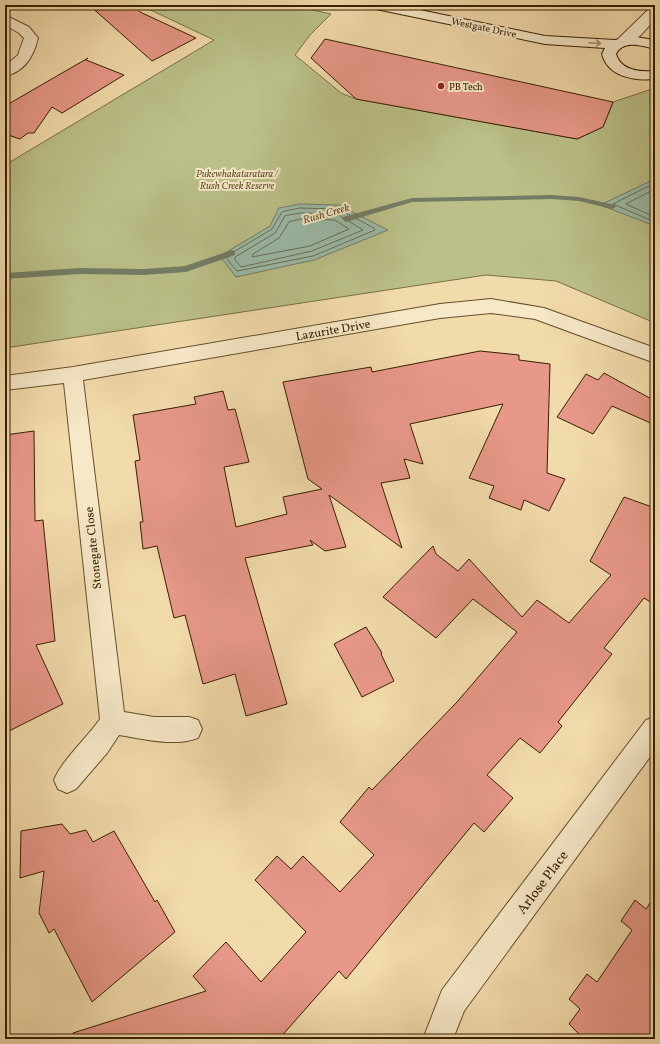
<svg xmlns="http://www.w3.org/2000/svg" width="660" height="1044" font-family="Vollkorn,serif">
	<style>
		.green { fill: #bbc088; stroke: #797044 }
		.water { fill: #9bbba9; stroke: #737d65 }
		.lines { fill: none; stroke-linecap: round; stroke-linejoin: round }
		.shore { stroke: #696e54; stroke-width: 1 }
		.stream { fill: #737d65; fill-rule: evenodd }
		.building { fill: #e89889; stroke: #372000 }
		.minor-casing { stroke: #664f2b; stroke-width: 2 }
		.tertiary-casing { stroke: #664f2b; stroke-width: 2 }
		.secondary-casing { stroke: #372000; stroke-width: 2 }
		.minor { fill: #f7e8c8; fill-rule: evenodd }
		.tertiary { fill: #f7e8c8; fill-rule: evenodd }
		.secondary { fill: #f7e8c8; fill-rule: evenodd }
		.oneway { stroke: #a18e6e }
		.poi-dot { fill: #8f2418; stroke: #f7e8c8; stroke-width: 1.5 }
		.labels { text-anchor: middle; stroke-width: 4; stroke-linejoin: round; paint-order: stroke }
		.far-street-label { font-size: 10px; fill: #372000; stroke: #f7e8c8 }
		.far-poi-label { font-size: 10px; fill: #372000; stroke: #f7e8c8; text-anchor: start }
		.far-park-label { font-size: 10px; font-style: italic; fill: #5f5029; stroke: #f7e8c8 }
		.far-water-label { font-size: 11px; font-style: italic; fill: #554e33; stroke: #f7e8c8 }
		.street-label { font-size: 12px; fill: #372000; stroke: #f7e8c8 }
		.near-street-label { font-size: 14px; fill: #372000; stroke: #f7e8c8 }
	</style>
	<rect width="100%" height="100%" fill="#f2dbab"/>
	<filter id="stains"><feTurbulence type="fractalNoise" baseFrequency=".005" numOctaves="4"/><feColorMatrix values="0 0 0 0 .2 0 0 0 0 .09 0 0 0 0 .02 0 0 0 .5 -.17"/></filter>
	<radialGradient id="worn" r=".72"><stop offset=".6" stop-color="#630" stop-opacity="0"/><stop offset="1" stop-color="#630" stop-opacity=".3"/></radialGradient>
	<path class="green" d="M140,5H291L331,14L310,35L295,55L341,93L356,99L577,139L603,127L613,102L655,88V323L556,281L486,275L5,348V165L214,40Z"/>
	<path class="water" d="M655,179V226L600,205Z
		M300,204L339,205L388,230L314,260L236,277L220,256L270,226L279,208Z"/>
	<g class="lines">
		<path class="shore" d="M655,183L613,204L655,222
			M655,189L626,204L655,217
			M300,208L338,209L374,228L375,230L313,256L237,271L227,259V256L272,229L282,212Z
			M301,213L337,214L363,230L312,251L241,267L235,260V257L275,233L285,216Z
			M301,219L335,220L349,229L310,246L252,257L253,254L279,238L289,222Z"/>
		<path class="stream" d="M552,195L579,197L615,205L616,207L612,209L579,201L552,199L412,202L346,222L342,219L343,217L412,198Z
			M232,250L235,251V255L186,272L144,275L80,274L5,279V273L80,268L144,269L185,266Z"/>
	</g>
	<path class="building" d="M89,5H134L140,12L196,38L152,61Z
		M325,39L613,102L603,127L577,139L356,99L311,58Z
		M88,58L86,60L124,75L62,113L52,107L34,133H28L20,139L5,134V106Z
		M480,351L519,355V360L550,364L547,473L565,479L549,511L524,500L521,510L489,498L494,486L469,478L503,404L410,424L423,464L404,459L410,478L381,483L402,548L329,495L346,547L325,551L310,540L313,545L245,558L287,704L246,716L235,674L203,684L185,615L174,618L157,546L143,549L140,522H143L135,461L140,460L133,415L196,404L194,397L223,391L228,410L235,409L249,462L224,467L236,527L287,514L283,497L322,489L308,479L283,382L371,367L372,372Z
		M604,373L655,401V425L612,406L593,434L557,417L586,374L598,380Z
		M34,431L35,521L43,520L55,641L36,645L63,704L5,733V435Z
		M624,497L655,508V605L644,598L604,648L612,654L558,722L562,726L540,753L520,738L487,775L513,798L484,832L474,823L346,979L339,971L279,1039H74L73,1033L206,991L193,976L226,942L261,982L306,932L255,880L277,856L291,869L303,856L340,892L374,855L340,822L369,787L372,790L457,702L517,632L473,599L436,638L383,597L433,546L436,554L458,571L469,559L522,617L537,600L569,623L611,575L590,561Z
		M366,627L382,653L381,654L394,681L362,697L334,644Z
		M62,824L70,834L86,830L93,842L114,831L155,902L157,900L175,932L92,1002L54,929L49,933L39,913L44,871L20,878L21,831Z
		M655,896V1039H584L569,1024L580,1009L569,999L587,974L597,982L632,930L621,921L635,900L646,909Z"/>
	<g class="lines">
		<g class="minor-casing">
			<path id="minor" d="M5,15L29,27L38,38C34,56 24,72 5,76V66L18,55L24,38L19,33L5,25Z
				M491,299L544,308L655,348V363L535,319L491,313L440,318L83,380L124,712L154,717H189L198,720L202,729L198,738C174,747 144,739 119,735L107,753L76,789L67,793L58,789L54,780C62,760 87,738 100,719L64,383L5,390V376L73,367L440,304Z
				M655,717V750L464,1011L453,1039H423L442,990L646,720Z"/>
		</g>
		<g class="tertiary-casing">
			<path id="tertiary" d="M655,7V19C646,29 631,50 617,46L615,43L617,40L650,8Z"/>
		</g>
		<g class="secondary-casing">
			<path id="secondary" d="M369,5H396L545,36L615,40L636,37L654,40L655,49C643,46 623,39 616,54C621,71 640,72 655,71V79C634,81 608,77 602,54L605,48L545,44L376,9L371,8Z"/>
		</g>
		<use href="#minor" class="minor"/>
		<use href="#tertiary" class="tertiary"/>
		<use href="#secondary" class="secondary"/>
	</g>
	<defs><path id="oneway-shaft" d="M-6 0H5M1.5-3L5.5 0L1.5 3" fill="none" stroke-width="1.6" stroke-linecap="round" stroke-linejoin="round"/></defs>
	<use class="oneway" href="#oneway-shaft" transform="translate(595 43) rotate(3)"/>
	<circle class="poi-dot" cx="441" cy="86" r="4"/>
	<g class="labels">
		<g class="far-street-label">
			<text transform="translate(484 27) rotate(12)" y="4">Westgate Drive</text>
		</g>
		<g class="far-poi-label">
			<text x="449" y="90">PB Tech</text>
		</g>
		<g class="far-park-label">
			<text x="237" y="177">Pukewhakataratara /<tspan x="237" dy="12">Rush Creek Reserve</tspan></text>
		</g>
		<g class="far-water-label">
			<text transform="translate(326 213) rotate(-16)" y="4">Rush Creek</text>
		</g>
		<g class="street-label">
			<text transform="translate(333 330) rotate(-10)" y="4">Lazurite Drive</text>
			<text transform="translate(93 548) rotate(-96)" y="4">Stonegate Close</text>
		</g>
		<g class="near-street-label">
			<text transform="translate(542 882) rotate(-53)" y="5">Arlose Place</text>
		</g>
	</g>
	<rect width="660" height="1044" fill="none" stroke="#f2dbab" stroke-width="20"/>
	<rect x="6" y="6" width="648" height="1032" fill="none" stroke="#372000" stroke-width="2"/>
	<rect x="10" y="10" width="640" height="1024" fill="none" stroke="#372000"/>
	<rect width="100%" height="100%" filter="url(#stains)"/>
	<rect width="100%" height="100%" fill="url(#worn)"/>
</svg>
